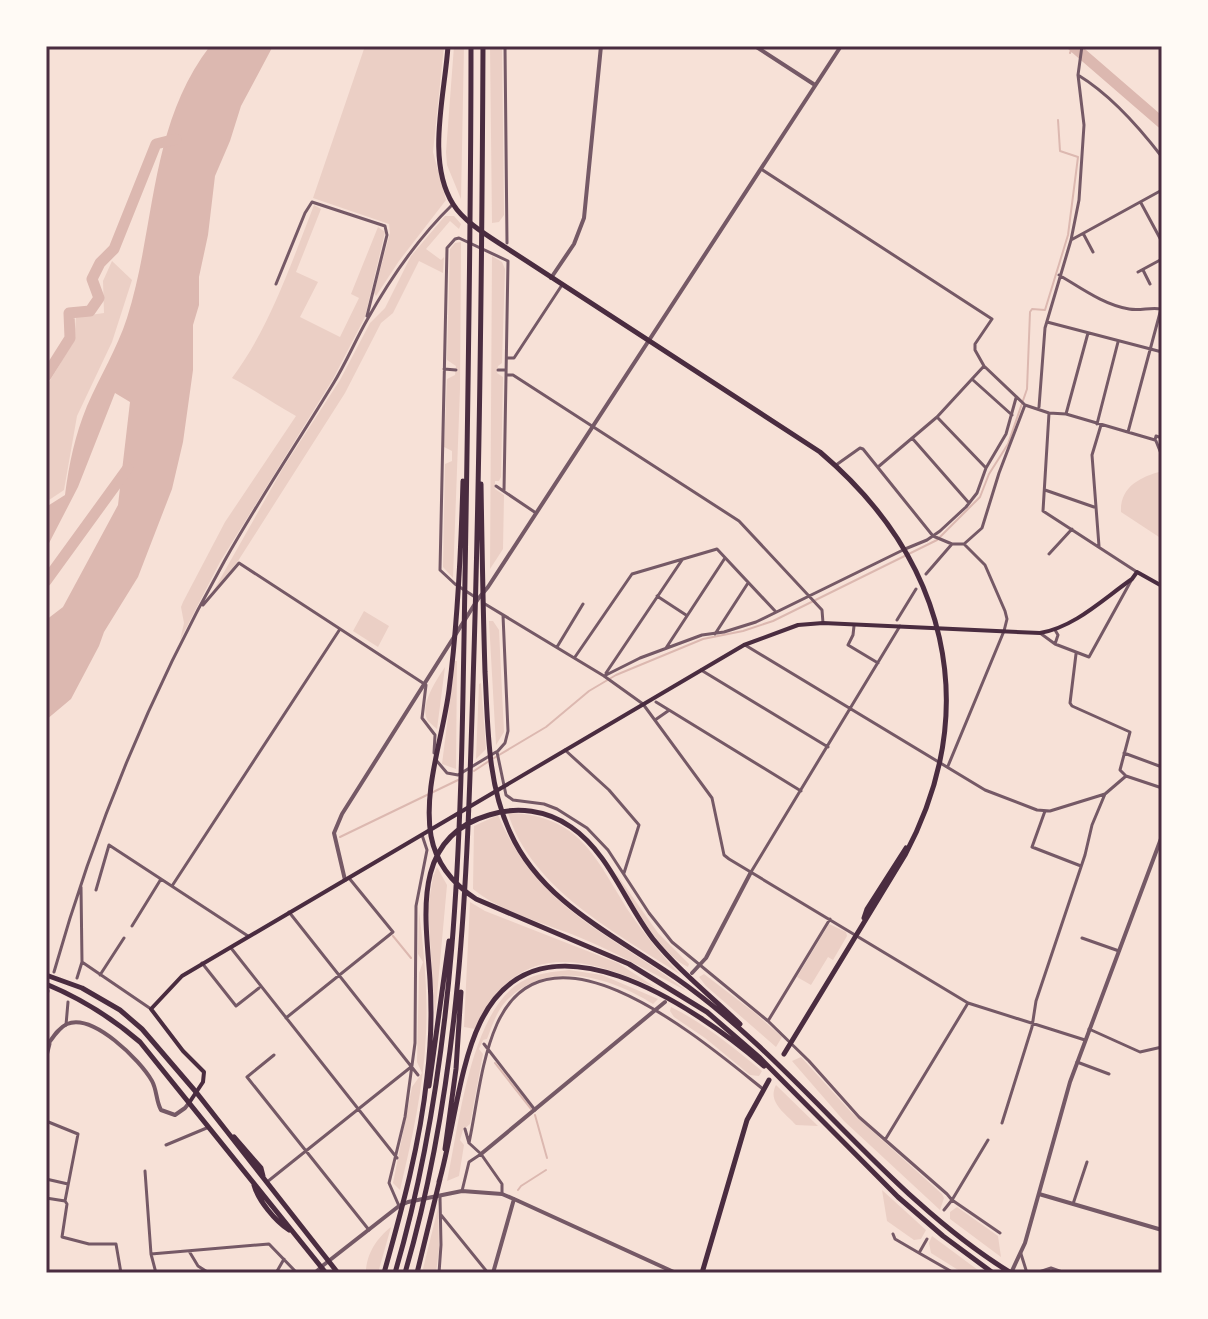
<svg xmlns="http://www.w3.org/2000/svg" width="1208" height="1319" font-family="'Public Sans',sans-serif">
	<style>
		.green { fill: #ebcfc5 }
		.water { fill: #dcb8b0 }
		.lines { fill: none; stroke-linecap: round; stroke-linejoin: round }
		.stream { stroke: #dcb8b0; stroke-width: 2 }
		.river { stroke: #dcb8b0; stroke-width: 11 }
		.minor { stroke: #755966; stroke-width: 3 }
		.tertiary { stroke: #755966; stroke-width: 4 }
		.secondary { stroke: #4a2c40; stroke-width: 4 }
		.trunk { stroke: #4a2c40; stroke-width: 5 }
		.motorway { stroke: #4a2c40; stroke-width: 5 }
		.neatline { fill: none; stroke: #4a2c40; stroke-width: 3 }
	</style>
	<rect width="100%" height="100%" fill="#f7e1d7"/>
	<path class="green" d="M365,46H444L433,152L446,200L399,261L376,296L374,293L390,233L389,224L313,198Z
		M454,46H464L461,199L447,165L446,152Z
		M490,46H502L504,215L499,222L492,223Z
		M314,205L321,209L296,272L318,282L300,317L340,337L359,298L351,294L378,227L385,232L365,317L333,379L220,562L180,640L184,623L181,607L183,602L225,522L296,416C274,404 255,390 232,378C270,327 291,264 314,205Z
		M445,216H454L461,224L459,229L450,221L426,249L441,260L444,257L443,273L419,261L393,313L381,323L345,393L238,561L211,595L283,468L340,380L370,323L385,308L411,256Z
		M461,242L460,389L453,578L443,567L445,464L452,461V451L444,447L447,379L455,375L456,366L447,360L450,249L455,243Z
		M492,256L502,262L505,269L502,363L498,366L497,373L503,377L501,477L499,481H495V489L504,495L503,549L490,569Z
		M112,261L132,280L112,342L77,416L64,490L46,502V387L74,341L76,317L104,313L103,281Z
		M1162,471V533L1159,537L1121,512C1120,486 1141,477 1162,471Z
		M364,611L389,626L378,647L353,631Z
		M489,621H493L499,630L504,732L496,745Z
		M455,661H457L456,769L442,764Z
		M445,667L437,729C435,727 427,721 427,719C420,704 437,679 445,667Z
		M481,683L486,749L476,759L479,684Z
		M508,813C581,815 595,858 630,913C645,935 662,956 681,975C618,933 532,891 508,813Z
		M498,815C539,911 610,932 687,991C652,973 617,953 581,938C545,923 504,914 473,889L474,826Z
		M437,867L447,885L435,1017L428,908L433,877Z
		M615,872L658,933L689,964L688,967C659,954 631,900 615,872Z
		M470,902L485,911L618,963L658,989C582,955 517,939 475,1029L464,1027Z
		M419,911C424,951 428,993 426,1033C424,1086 412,1139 400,1190L393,1183L412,1087L422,1073L417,1062L419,973L423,962L418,954Z
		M829,924L846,932L847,936L833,960L828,957L811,985L797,977Z
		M569,970L602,975L658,999L653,1004C611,977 548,958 507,1000C497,1010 492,1026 487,1039L483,1040L479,1049L483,1054L470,1124L463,1130L460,1140L464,1145L459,1176L447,1181C459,1126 470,1012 521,982C536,973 552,972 569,970Z
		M704,974L755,1013L782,1037L776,1047L706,986L699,977Z
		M671,1007C705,1024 733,1047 762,1071L759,1076L750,1075L705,1038L674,1017L670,1011Z
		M801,1057L851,1112L942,1194L944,1198L940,1210L844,1121L792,1061Z
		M776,1085L818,1126L796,1125C785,1113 767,1102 776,1085Z
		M882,1190L926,1230L921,1239L914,1240L887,1221Z
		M957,1207L998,1236L1001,1257L950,1219V1212Z
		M438,1208L439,1249L436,1273H422Z
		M391,1227L378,1273H366C366,1254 377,1238 391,1227Z
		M932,1236L982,1273H963L931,1253L929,1243Z"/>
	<path class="water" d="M210,46H273L241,106L230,141L215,176L208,235L199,277V305L193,325V370L183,442L172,489L138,577L104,632L99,646L71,699L46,720V620L63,607L118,505L130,402L115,393L78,487L46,549V507L65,495C69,464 75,435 87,406C100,376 117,349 127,318C156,227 149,125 210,46Z"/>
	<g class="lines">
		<path class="stream" d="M1070,53L1073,46
			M494,758L546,727L589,691L616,675L703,639L743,631L773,621L937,540L980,497L989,474L1008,444L1027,389L1030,312L1032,309L1045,310L1068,235L1078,157L1060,151L1058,120
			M474,771L489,761
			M340,837L458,780
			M393,936L411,958
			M495,1063L531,1109
			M535,1115L547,1158
			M518,1190L521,1186L546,1170"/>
		<path class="river" d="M1073,46L1162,123
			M46,376L70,338L69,313L90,311L99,298L92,279L100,263L114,249L156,144L176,139
			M46,581L128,468"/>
		<path class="minor" d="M505,46L507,243
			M1078,75C1111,95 1139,127 1162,157
			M761,169L992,319L975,344V350L984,366L1025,405L1049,413L1066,414L1155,440L1156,436L1162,438
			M1141,203L1162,242
			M1084,235L1093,252
			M1071,240L1162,190
			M1143,270L1150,284
			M1138,272L1162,259
			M1059,275C1081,288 1104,305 1129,309C1140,311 1151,307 1161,309L1128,432
			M276,284L305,213L312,202L385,226L387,235L367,316
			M1047,322L1162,352
			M507,358H514L562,285
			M444,369L456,370
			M498,370H506
			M506,375H513L739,521L822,610L823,623
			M973,380L1012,415
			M1039,407L1045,328L1071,240L1079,200L1084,125L1078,75L1082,46
			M1049,413L1043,511L1137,572
			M1066,414L1088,333
			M937,417L986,468
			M1097,424L1118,342
			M912,438L969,503
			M1156,441L1162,456
			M836,465L860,448L863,449L933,536L952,544H964L985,565L1005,611L1007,619L1004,631L948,766
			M878,467L937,417L984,366
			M496,486L536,513
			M1045,490L1094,507
			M964,544L982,528L999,473L1025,405
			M1099,546L1092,455L1101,425
			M1049,554L1072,529
			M926,574L952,544
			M657,596L686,615
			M475,597L455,584L440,570L447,248L455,239L459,238L508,261L504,491
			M485,604L604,676L643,704L712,798L724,855L729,859L968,1003L1085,1040
			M203,605L239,563L426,685L422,718L435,735L434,753
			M503,615L508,731L505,743L497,752L506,795L513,800L544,804L557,809L587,828L608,850L649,913L672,942L768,1021L809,1061L859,1117L947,1194L952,1200L944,1210
			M897,620L916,589
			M854,626L853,635L848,645L878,663
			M1040,633L1055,644L1089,657L1132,579
			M715,634L748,583
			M1055,644L1058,635L1055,630
			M745,645L985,790L1037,810L1050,811L1105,794L1126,776L1162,788
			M557,647L583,604
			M666,648L725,558
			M1076,654L1070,703L1072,706L1130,732L1120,770L1126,776
			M575,657L632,574L717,549L776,612
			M701,670L828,747
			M606,673L682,560
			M604,676L640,658L702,635L724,632L756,622L905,549L927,540L940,531L966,507L977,493L986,468L1006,434L1016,398
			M656,702L801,791
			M655,720L668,711
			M565,750L609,790L639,825L624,873
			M1124,753L1162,767
			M436,760L447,773L458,775L496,752
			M1045,811L1032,847L1081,866
			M751,872L900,626
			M172,886L340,629
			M96,890L109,845L248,936
			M289,912L418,1075
			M132,926L161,879
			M1082,938L1119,951
			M231,948L397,1158
			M82,962L151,1009
			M202,963L236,1006L259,988
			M54,972C94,830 153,688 225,560C259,500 297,443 333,384C346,363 355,341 367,320C391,277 418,238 453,204
			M100,975L124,938
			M77,978L82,962L81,887
			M46,999L48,991
			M286,1018L393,932L349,878
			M768,1021L830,919
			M66,1025L68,1002
			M1089,1029L1140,1052L1162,1047
			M484,1044L535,1110
			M274,1055L247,1077L369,1230
			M46,1060L50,1044
			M1077,1062L1109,1074
			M46,1121L78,1134L65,1201L67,1204L62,1237L89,1244H116L121,1273
			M1002,1123L1032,1027L1036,1001L1085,855L1092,825L1105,794
			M885,1140L968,1003
			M988,1140L952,1200L1000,1233
			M469,1143C477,1105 481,1060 497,1024C550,907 706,1044 763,1089
			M166,1145L209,1127
			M481,1154L502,1184V1194
			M145,1171L151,1254L156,1273
			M46,1179L68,1184
			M267,1182L411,1067
			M462,1191L469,1162L481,1154L469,1143L465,1129
			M46,1198L65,1201
			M1073,1204L1087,1162
			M399,1206L389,1183L405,1117L415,1043L416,906L427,850L422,835
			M441,1215L488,1273
			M893,1234L895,1239L919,1253
			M927,1239L919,1253L954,1273
			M189,1251L198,1266L209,1273
			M151,1254L269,1244L297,1273
			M1021,1254L1027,1273
			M276,1273L284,1259
			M314,1273L321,1267
			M439,1273L441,1245L440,1197
			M1036,1273L1051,1268L1065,1273"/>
		<path class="tertiary" d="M755,46L815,85
			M551,278L574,244L584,218L601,46
			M345,880L334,833L342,814L478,599L488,587L841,46
			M692,973L706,958L751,872
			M46,1047C52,1039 58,1028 67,1024C93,1013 140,1060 152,1081C157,1090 156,1101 161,1110L175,1115L185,1108L189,1103
			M481,1154L665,1002
			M1039,1194L1162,1230
			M321,1267L399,1206L408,1202L462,1191L502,1194L514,1199L676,1273
			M493,1273L514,1199
			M1011,1273L1025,1243L1070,1082L1162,836"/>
		<path class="secondary" d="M189,1103L203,1082L204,1072L183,1051L151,1009L182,976L744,645L798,625L823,623L1040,633C1075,627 1103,599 1132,579L1137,572L1162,586"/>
		<path class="trunk" d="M448,46C445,94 426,161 453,204C464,222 488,236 505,247L820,452C946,559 984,706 905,855L784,1054
			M864,918L867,909L906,848
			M46,975L82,988L120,1010L142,1029L196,1092L338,1273
			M46,984C82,999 111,1017 140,1042L326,1273
			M234,1137L261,1168L263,1176
			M254,1185C258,1200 275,1221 289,1230
			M702,1273L747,1120L769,1080"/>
		<path class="motorway" d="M463,481C461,551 458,621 449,690C443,737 423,789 431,836C436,863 453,884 476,899L629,964L707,1012L760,1058L898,1197L943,1236L993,1273
			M481,484C482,547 483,609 485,672C488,725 487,783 510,832C541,902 616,936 676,978C799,1064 883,1194 1011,1273
			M429,1086L449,941
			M445,1149L456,1069L461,992
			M439,1182C453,1134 459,1066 480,1023C539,899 697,1008 764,1066
			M384,1273C402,1209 420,1144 427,1077C431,1045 432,1013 430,980C426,918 410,838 489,815C517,806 547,810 571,827C609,853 625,903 653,939C679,971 711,996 740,1024
			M395,1273C461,1048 461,811 465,579C468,401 471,224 471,46
			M405,1273C461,1081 467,882 473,684C480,471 482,259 483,46
			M417,1273L440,1179"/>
	</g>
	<rect width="1208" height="1319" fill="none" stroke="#fffaf5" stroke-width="96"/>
	<rect x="48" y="48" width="1112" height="1223" class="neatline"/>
</svg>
